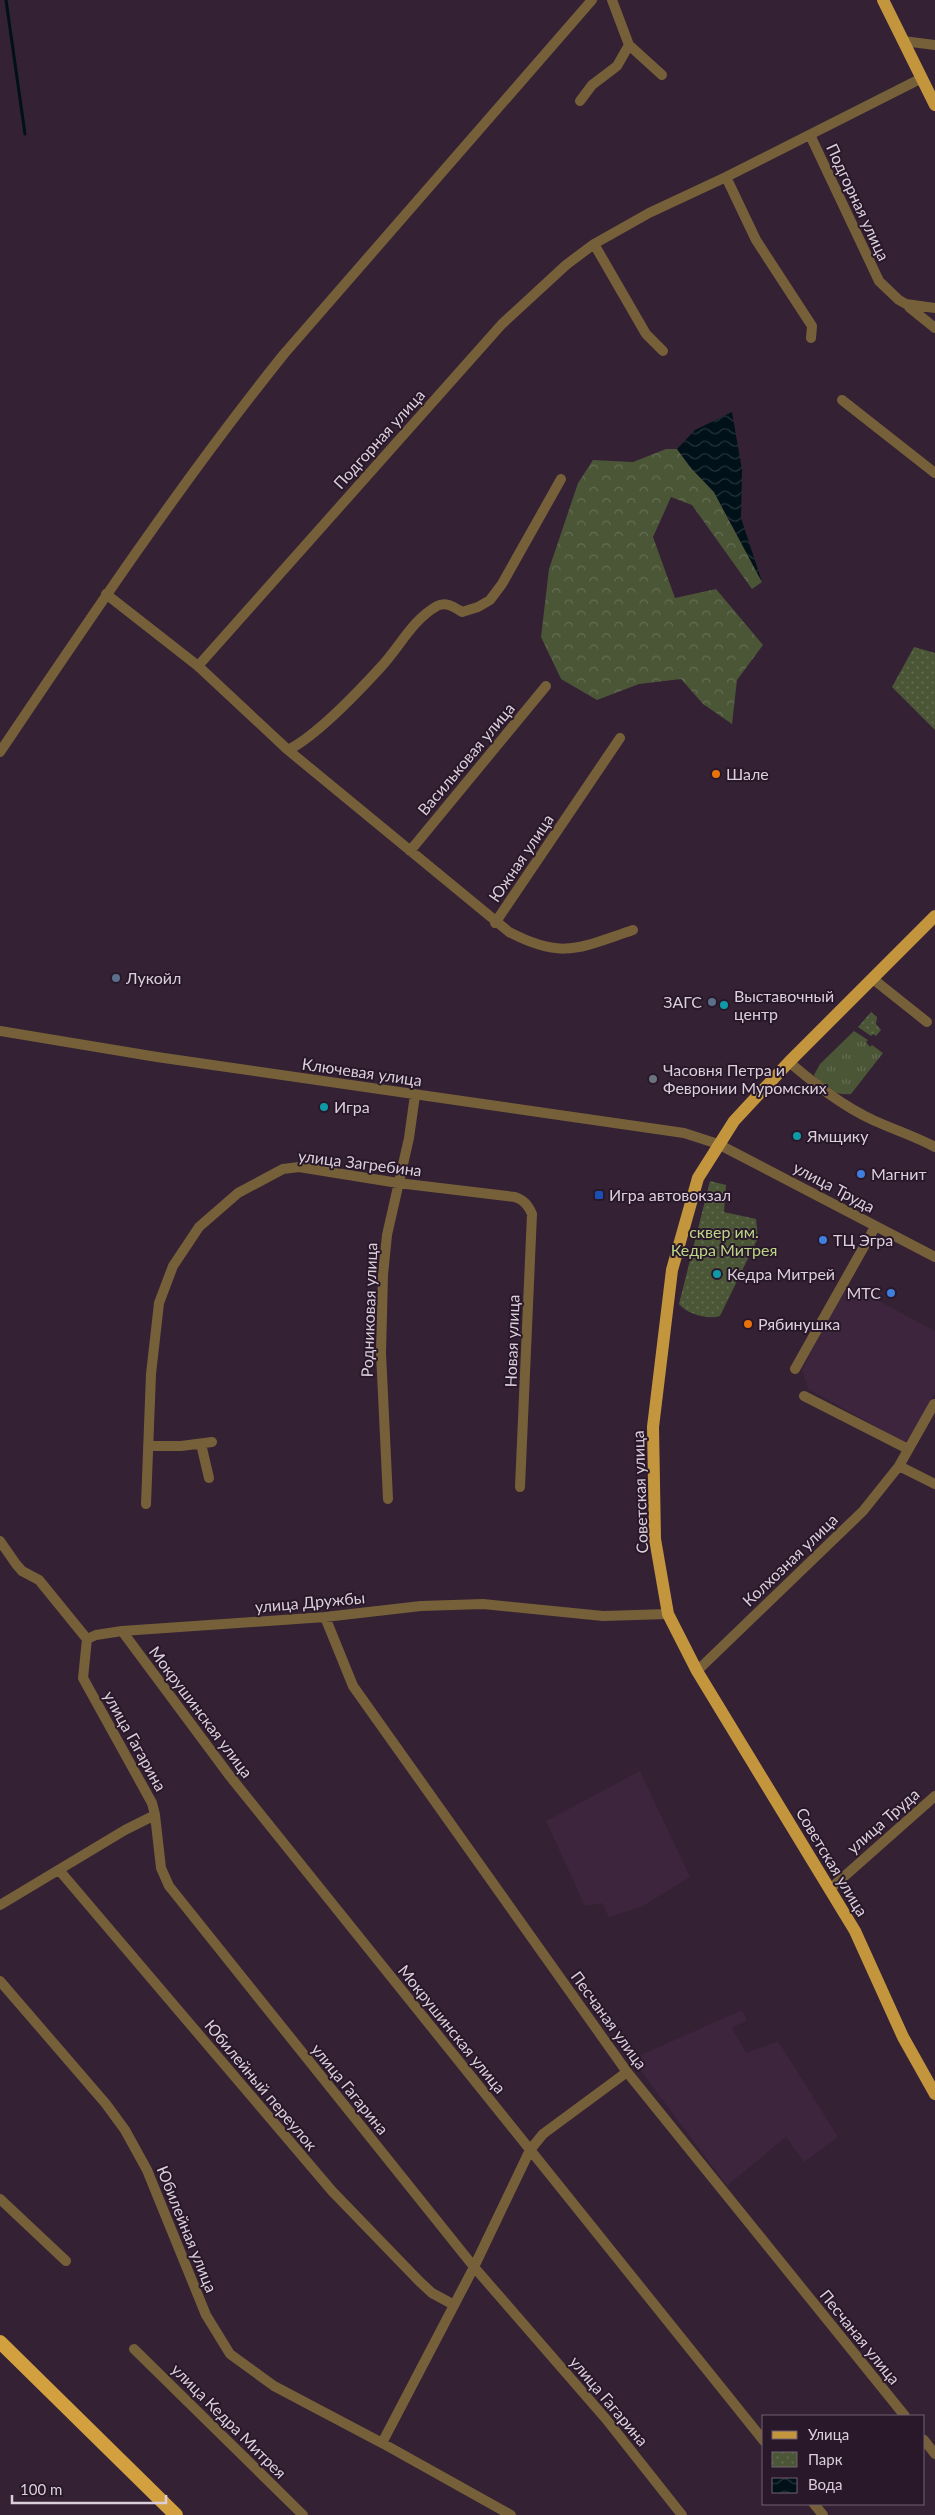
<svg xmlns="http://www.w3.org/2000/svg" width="935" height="2515" font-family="Lato,sans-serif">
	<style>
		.built { fill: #3d253e }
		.grass { fill: url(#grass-tufts) }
		.forest { fill: url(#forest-crowns) }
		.park { fill: url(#park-dots) }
		.water { fill: url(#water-waves) }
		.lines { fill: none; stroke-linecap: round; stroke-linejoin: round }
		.stream { stroke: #001119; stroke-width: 3 }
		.minor { stroke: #766039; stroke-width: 10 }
		.tertiary { stroke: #766039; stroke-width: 10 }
		.primary { stroke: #c3963e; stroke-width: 12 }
		.trunk { stroke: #d2a03e; stroke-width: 14 }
		.food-dot { fill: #e8710a; stroke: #29182a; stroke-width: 2 }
		.service-dot { fill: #5c6f8a; stroke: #29182a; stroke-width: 2 }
		.culture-dot { fill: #0f9aa8; stroke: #29182a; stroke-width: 2 }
		.worship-dot { fill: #6b7280; stroke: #29182a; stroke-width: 2 }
		.shop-dot { fill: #3f7fe0; stroke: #29182a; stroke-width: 2 }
		.transit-dot { fill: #1a4fb4; stroke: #29182a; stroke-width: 2 }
		.labels { text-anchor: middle; stroke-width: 4; stroke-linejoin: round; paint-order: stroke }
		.street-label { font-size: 16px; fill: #dbcfdb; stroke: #29182a }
		.poi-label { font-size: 16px; fill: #dbcfdb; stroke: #29182a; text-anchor: start }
		.park-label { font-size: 16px; fill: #bbd687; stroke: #29182a }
	</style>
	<defs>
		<pattern id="grass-tufts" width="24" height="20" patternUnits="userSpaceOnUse" patternTransform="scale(1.25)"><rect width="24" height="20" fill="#4b5637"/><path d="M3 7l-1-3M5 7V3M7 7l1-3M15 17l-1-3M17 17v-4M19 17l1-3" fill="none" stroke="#646d53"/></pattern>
		<pattern id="forest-crowns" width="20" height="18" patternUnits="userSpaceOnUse" patternTransform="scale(1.25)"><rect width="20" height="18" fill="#4b5637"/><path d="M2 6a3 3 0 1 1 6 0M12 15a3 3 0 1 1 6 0" fill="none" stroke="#646d53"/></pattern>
		<pattern id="park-dots" width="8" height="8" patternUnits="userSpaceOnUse" patternTransform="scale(1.25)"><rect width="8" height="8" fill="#4b5637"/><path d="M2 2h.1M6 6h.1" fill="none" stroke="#646d53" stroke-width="1.8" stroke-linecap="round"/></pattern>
		<pattern id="water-waves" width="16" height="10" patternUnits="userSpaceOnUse" patternTransform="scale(1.25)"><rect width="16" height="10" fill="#001119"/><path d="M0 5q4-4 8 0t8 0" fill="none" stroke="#25333a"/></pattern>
	</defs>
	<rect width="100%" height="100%" fill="#342134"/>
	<path class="built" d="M847,1284L935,1331V1392L911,1437L904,1442L808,1389L802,1369Z
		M640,1771L690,1877L643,1906L609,1917L602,1903L585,1906L546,1821Z
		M742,2010L747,2020L732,2028L746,2053L778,2041L838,2137L804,2162L786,2137L727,2186L632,2059Z"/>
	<path class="grass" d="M854,1031L868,1040L866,1042L870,1047L872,1045L883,1053L851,1094C838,1096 819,1089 814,1075L820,1064Z"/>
	<path class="forest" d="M666,449H677L691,468L714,492L762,582L752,589L692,505L671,497L653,537L675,598L716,589L763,645L737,680L732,724L703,704L681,679L639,684L597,700L561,679L541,637L549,569L578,483L593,460L633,462Z"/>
	<path class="park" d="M914,647L935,653V730L892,687Z
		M871,1012L877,1017L876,1024L881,1030L876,1036L873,1034L871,1036L858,1027Z
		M710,1181L726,1185L724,1212L756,1219L758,1238L720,1316C708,1320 687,1314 679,1304Z"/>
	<path class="water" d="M732,412L742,470L741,518L762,582L714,492L691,468L677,449L695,430Z"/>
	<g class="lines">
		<path class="stream" d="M6,0L25,134"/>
		<path class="minor" d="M903,41L935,45
			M629,45L662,75
			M580,101L592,85L617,66L629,45L612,0
			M810,135L879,281L899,300L906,304L935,308
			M726,177L756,240L812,326L811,338
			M594,244L646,334L663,351
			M909,307L935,328
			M842,400L935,473
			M106,594L198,666L288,750L509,932C562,960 579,948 633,930
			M198,666L502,324L566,265L594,244L649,213L726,177L920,79
			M288,750C316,736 358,692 380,668C400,647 411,621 437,606C446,601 454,607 462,612L478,607L490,600L502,584L561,479
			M410,851L546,686
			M495,923L620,738
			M873,979L927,1022
			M0,1031L157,1057L684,1133L718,1144L935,1257
			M789,1062C815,1084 842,1106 875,1121C895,1130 915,1136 935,1147
			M795,1369L875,1227
			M804,1396L908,1449
			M201,1444L209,1478
			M148,1446H181L212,1442
			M899,1466L935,1484
			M388,1499L381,1353L383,1275L387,1235L409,1138L415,1095
			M146,1504L151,1374L159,1303L173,1266L199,1227L238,1193L283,1169L299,1167L398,1183L515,1197C524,1200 528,1205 532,1214L520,1487
			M0,1541L16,1564L22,1571L39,1580L87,1639
			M325,1617L353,1686L627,2072L905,2416
			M122,1631L229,1775L764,2441
			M87,1639L83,1678L152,1803L155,1815L161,1868L169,1886L474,2267L606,2419L682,2515
			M87,1639L96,1635L122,1631L325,1617L421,1606L483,1604L603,1616L668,1614
			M697,1671L863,1511L899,1466L934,1404
			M59,1870L332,2191L420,2282L432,2293L454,2305
			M0,1905L125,1830L155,1815
			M0,1981L106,2104L125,2130L147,2170L206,2315L230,2354L274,2386L382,2443L511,2515
			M0,2199L66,2261
			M134,2349L303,2515
			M924,2440L935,2454
			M382,2443L474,2267L530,2150L543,2134L627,2072
			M814,2504L823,2515"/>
		<path class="tertiary" d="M0,752C91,617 182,481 284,354L592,0
			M830,1889L935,1796"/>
		<path class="primary" d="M883,0L935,105
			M935,916L789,1062L734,1121L698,1178L672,1270L653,1427L655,1539L668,1614L697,1671L855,1931L903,2037L935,2094"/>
		<path class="trunk" d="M0,2342L176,2515"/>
	</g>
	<g class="food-dot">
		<circle cx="716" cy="774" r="5"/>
		<circle cx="748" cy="1324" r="5"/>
	</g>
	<g class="service-dot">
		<circle cx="116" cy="978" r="5"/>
		<circle cx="712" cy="1002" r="5"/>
	</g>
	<g class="culture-dot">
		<circle cx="724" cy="1005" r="5"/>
		<circle cx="324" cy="1107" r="5"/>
		<circle cx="797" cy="1136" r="5"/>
		<circle cx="717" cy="1274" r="5"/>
	</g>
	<circle class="worship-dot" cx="653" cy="1079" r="5"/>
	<g class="shop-dot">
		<circle cx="861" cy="1174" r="5"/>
		<circle cx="823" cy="1240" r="5"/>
		<circle cx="891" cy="1293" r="5"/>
	</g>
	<rect class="transit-dot" x="594" y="1190" width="10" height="10" rx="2.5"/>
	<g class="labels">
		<g class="street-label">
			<text transform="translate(858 202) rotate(65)" y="6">Подгорная улица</text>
			<text transform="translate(379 439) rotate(-48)" y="6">Подгорная улица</text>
			<text transform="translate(466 759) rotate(-50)" y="6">Васильковая улица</text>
			<text transform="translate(521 858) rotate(-56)" y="6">Южная улица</text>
			<text transform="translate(362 1072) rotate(8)" y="6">Ключевая улица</text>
			<text transform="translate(360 1163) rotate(7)" y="6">улица Загребина</text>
			<text transform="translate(834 1187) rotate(28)" y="6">улица Труда</text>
			<text transform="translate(369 1310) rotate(-88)" y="6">Родниковая улица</text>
			<text transform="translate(512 1341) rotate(-88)" y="6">Новая улица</text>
			<text transform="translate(640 1492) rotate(-92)" y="6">Советская улица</text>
			<text transform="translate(790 1560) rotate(-44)" y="6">Колхозная улица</text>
			<text transform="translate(310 1602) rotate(-5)" y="6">улица Дружбы</text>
			<text transform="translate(201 1712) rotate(53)" y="6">Мокрушинская улица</text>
			<text transform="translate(135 1741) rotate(61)" y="6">улица Гагарина</text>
			<text transform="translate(883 1821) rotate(-41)" y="6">улица Труда</text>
			<text transform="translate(832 1862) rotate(59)" y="6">Советская улица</text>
			<text transform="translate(609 2020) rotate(54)" y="6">Песчаная улица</text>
			<text transform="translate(452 2029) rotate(51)" y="6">Мокрушинская улица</text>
			<text transform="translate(261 2085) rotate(50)" y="6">Юбилейный переулок</text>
			<text transform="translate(350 2089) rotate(51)" y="6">улица Гагарина</text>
			<text transform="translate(187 2229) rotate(68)" y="6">Юбилейная улица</text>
			<text transform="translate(860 2337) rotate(51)" y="6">Песчаная улица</text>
			<text transform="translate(609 2401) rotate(50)" y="6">улица Гагарина</text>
			<text transform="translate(229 2421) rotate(45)" y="6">улица Кедра Митрея</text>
		</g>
		<g class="poi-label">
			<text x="726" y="780">Шале</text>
			<text x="126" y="984">Лукойл</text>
			<text x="734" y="1002">Выставочный<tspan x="734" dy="18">центр</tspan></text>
			<text x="702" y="1008" text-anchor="end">ЗАГС</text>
			<text x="663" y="1076">Часовня Петра и<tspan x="663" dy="18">Февронии Муромских</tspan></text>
			<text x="334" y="1113">Игра</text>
			<text x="807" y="1142">Ямщику</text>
			<text x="871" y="1180">Магнит</text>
			<text x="609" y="1201">Игра автовокзал</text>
			<text x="833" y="1246">ТЦ Эгра</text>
			<text x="727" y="1280">Кедра Митрей</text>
			<text x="881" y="1299" text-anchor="end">МТС</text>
			<text x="758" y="1330">Рябинушка</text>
		</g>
		<g class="park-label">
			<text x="724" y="1238">сквер им.<tspan x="724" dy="18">Кедра Митрея</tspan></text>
		</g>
	</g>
	<rect x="762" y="2415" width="162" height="90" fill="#29182a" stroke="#706171"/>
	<rect x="772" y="2431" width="25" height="8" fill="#c3963e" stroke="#706171"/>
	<text x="808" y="2440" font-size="15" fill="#dbcfdb">Улица</text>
	<rect x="772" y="2452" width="25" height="15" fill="url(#park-dots)" stroke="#706171"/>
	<text x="808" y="2465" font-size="15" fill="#dbcfdb">Парк</text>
	<rect x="772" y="2478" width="25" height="15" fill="url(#water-waves)" stroke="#706171"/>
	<text x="808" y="2490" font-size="15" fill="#dbcfdb">Вода</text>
	<path d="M12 2495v8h154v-8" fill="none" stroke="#dbcfdb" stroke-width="2.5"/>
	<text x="20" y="2495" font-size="15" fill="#dbcfdb" stroke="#29182a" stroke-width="4" paint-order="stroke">100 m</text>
</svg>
